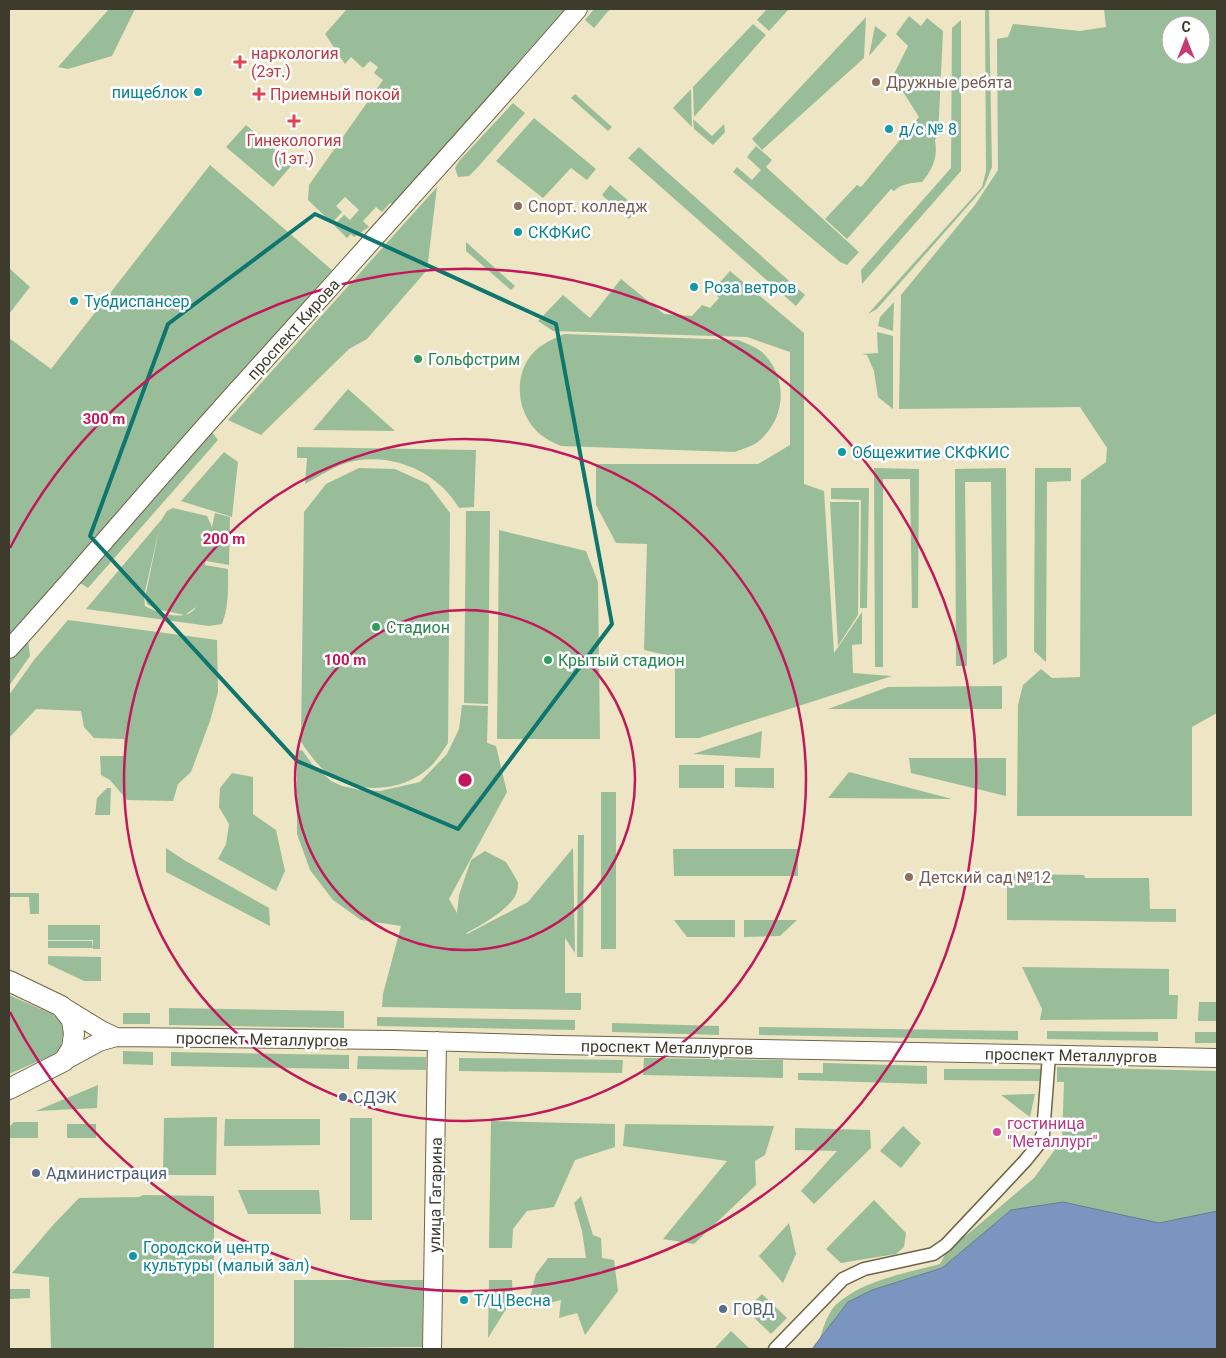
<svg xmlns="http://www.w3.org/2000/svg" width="1226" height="1358" font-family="Roboto,sans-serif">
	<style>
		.green { fill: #9abd99; fill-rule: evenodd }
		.water { fill: #7a95c0; stroke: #687a94 }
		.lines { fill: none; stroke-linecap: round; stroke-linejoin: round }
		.minor-casing { stroke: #6d6547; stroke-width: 15 }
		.secondary-casing { stroke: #6d6547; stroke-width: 20 }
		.primary-casing { stroke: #6d6547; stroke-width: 22 }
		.minor { stroke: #fff; stroke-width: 12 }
		.secondary { stroke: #fff; stroke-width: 18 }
		.primary { stroke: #fff; stroke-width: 20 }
		.marked { fill: none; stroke: #0f766e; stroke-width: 4; stroke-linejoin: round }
		.ring { fill: none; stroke: #c2185b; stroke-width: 2.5 }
		.health-dot { fill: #e0444e; stroke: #fff; stroke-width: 2 }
		.education-dot { fill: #8d6e63; stroke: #fff; stroke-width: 2 }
		.culture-dot { fill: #0f9aa8; stroke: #fff; stroke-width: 2 }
		.leisure-dot { fill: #2e9e5b; stroke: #fff; stroke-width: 2 }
		.service-dot { fill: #5c6f8a; stroke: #fff; stroke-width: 2 }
		.hotel-dot { fill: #d1479c; stroke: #fff; stroke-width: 2 }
		.labels { text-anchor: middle; stroke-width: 5; stroke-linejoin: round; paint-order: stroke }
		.health-label { font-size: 16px; fill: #be3a42; stroke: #fff; text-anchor: start }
		.education-label { font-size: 16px; fill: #785e54; stroke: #fff; text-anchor: start }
		.culture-label { font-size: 16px; fill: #0d838f; stroke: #fff; text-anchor: start }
		.street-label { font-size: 16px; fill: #3e3b2d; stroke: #fff }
		.leisure-label { font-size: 16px; fill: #27864d; stroke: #fff; text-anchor: start }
		.service-label { font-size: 16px; fill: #4e5e75; stroke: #fff; text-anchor: start }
		.hotel-label { font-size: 16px; fill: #b23c85; stroke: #fff; text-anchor: start }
		.centre { fill: #c2185b; stroke: #fff; stroke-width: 2.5 }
		.ring-label { font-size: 15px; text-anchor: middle; font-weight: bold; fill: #c2185b; stroke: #fff; stroke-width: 5; stroke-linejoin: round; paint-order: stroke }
	</style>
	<rect width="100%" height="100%" fill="#ede5c3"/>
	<path class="green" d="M109,9H135L112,56L68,69L58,67Z
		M347,9H568L396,205L390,203L382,212L376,207L363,221L369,227L354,237L351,234L347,238L334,225L344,215L350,220L359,210L345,197L336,206L342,212L332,223L308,200L309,185L383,80L374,73L378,67L370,61L363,68L351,57L345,64L325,34Z
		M594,9H610L594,28L585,20Z
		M767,9H789L769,31L757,20Z
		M985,9H988L989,11L992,167L984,187L974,199L877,309L868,314L982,187L986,171Z
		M1104,9H1217V713L1192,727V816H1017L1018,705L1023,685L1041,669L1052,678L1080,677L1081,480L1106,462L1107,448L1080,407L899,409L901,295L975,205L998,170L997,39L1008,37L1013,24L1080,31L1106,27ZM1171,25H1201V55H1171Z
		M909,16L921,26L927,18L943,31L938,136L935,140C938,157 933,169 922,182C911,183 903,183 894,191L891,189L847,239L825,219L857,185L861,187L919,117L893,76L908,46L896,34Z
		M866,17L864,58L762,150L752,139Z
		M961,20V171L862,284L861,270L951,168L952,28Z
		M753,24L766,35L694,117L693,87Z
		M875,26L887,35L869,56Z
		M691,89L692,127L673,108Z
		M575,94L612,127L608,131L571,98Z
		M513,103L525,113L478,167L469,176L458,177L455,168L459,161Z
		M534,118L596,169L587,180L571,168L543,198L496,161Z
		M693,119L712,136L724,124L725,132L713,145L694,129Z
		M246,125L292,165L273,187L226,147Z
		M756,146L772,160L766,167L859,252L847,265L840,262L733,172L737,167L752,180L761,170L747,157Z
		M639,147L805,295L796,306L628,158Z
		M210,165L332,270L9,635V338L51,369Z
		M610,185L638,209L629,219L602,195Z
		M437,187L427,270L367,339L349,349L261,435L228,420Z
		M466,242L515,286L511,290L466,251Z
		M9,268L30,287L9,314Z
		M730,271L804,333V484L824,491L834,653L862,612V644L852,645L853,673L892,676L699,738H675V657L644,650L647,544L616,543L596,505V464H758L790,445V352L747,337L553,331L538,321L563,295L590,318L621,279L664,314L692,316L702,305L710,308L719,298L712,291Z
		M894,302L893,331L878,326L880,317Z
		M877,332L893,336V409L878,397L874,371L867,355L862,354L878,353Z
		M564,334L738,340C745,343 756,347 762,352C788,377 787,417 759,441C753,446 742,449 735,452L561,446C555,443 549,441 544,437C517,419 511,375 534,352C543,343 553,339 564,334Z
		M348,389L395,431L313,430Z
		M212,432L218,440L88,588L80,583Z
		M297,447L476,450L474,507L459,508C438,472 394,453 354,461C337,464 320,476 305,484L307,458H297Z
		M224,452L238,462L232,517L181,501Z
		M359,468L395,469L428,484L450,513L448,743C443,750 438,759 432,765C407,790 366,795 335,778C320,770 311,756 301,742L304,512L326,484Z
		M874,468L919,469L918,608H912L910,479H883V667H875Z
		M1006,468L1007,657L993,665L991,482H965L967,666H956L955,469Z
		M1035,468H1071V481L1047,482L1046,662L1034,651Z
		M831,488H869L867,608H860L861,500L831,499Z
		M830,502H859L858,615L838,646Z
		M173,508L207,516L212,527L215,513L230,517L229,565L206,561L207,554L205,565L228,569C228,589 229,606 222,624L209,626L86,609L162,519L167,511ZM160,525L145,598L147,604L155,609L185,615L196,607C187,623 158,613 145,606L144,596Z
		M466,511H490L488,704L464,703Z
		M499,530L586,551L598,582L600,739H497Z
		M68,620L217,640L218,692L210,721L191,772L178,784L173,801L127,800L110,780L101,775L100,756H124V739L94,738L84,727L81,711L36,709L9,738V695L34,660Z
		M28,640L30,656L9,686V660Z
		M1002,686V709H828L888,687Z
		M462,705L488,706L487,743L496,746L507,792L449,899L457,913L459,895L471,860L485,851L506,862L518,882C518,885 518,890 516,894C511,908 479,927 466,933L467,934L528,902L573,848L575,953L565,938V993H581V1010L382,1007L383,994L401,926L361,920L333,900L310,870L297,834V751L302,750L312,764L331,781L342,786L360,790L380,791L420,782L447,754L459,729Z
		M762,731L760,758L693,754Z
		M909,758H1006V796L911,773Z
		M679,765H724V788H679Z
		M735,768H774V788L735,787Z
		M849,772L952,799L828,798Z
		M232,773L253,777V814L276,830L285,871L276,891L218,859L226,844L229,824L219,807L220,788Z
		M107,788H111L110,815H95L97,798Z
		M601,792H616V949H601Z
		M578,835H584L583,957H577Z
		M166,848L184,860L269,908L270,926L166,872Z
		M673,849H798V876H674Z
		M1007,874L1084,875L1085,878H1149L1150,909H1176V922L1007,920Z
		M9,893H39V914H30L29,897H9Z
		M674,920H735V937H687Z
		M744,920H797L780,936L744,937Z
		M48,925H100V949H93V940H48Z
		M48,941H92L93,948H48Z
		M48,956L101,957V981H84L48,964Z
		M1022,967L1169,969V995H1178L1177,1019L1040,1020L1042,1009Z
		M9,995L52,1014L61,1022L63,1033L61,1046L55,1054L9,1074Z
		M1199,1002H1217V1021H1198Z
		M169,1008L344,1011V1028L169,1025Z
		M123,1013H150V1024H123Z
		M377,1017L575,1020V1030L377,1026Z
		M612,1023L719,1026V1035L612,1032Z
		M759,1027L1018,1031V1040L759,1035Z
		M1047,1031L1158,1032V1041L1047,1039Z
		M1195,1032H1217V1043H1195Z
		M123,1051L153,1052V1065L123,1064Z
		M171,1052L349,1055V1069L171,1066Z
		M358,1056L426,1057V1070L357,1069Z
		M459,1058L623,1060L622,1073L459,1071Z
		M644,1058L783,1060V1078L643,1075Z
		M823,1063L927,1066V1084L798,1080V1073H823Z
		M1057,1067L1217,1071V1211L1159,1223L1063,1202L1011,1210L942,1268L872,1290L831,1325L819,1341C822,1331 829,1309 838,1303C865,1280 906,1273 940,1264L949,1247L968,1234L1034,1178L1062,1140L1064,1082H1057Z
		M944,1069H1041V1081L944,1080Z
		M98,1085L97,1108L36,1111Z
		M1035,1094L1030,1117L1001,1095Z
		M217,1117L216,1175H163L164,1118Z
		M350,1118H372V1220H350Z
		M225,1119H320V1145L224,1146Z
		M491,1121L615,1124V1147L575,1160L554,1207L527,1211L513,1229L512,1248H489Z
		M14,1122H38V1138H9V1127Z
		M67,1124H96V1138H67Z
		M625,1124L774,1126L765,1155L755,1161L756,1185L694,1244L663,1239L727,1161L623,1146Z
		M903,1126L921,1143L901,1168L880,1151Z
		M795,1128L870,1130L871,1148L814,1204L801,1191L837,1151L795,1150Z
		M238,1190H319L321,1214H248Z
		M143,1195L214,1196V1349H51L49,1277L12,1273L54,1224L79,1198L139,1197Z
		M581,1196L593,1235L601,1238L602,1258L614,1260L618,1291L585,1335L577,1313L559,1318L561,1300L527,1309L536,1274L548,1258H586L582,1231L574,1203Z
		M874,1200L906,1233L904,1247L896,1254L841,1263L826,1249Z
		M789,1223L796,1254L783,1283L759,1256Z
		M294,1280H423L422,1347L294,1348Z
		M489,1280H512L513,1298L488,1338Z
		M9,1289H30V1298L9,1299Z
		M762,1294L787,1318L771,1334L746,1310Z
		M731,1331L750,1349H714Z"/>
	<path class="water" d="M1063,1202L1159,1223L1217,1211V1349H812L848,1302L872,1290L942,1268L1011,1210Z"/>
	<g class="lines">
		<g class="minor-casing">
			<path id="minor" d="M775,1349L843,1279L864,1269L933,1254L946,1245L1025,1161L1038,1145L1043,1134L1049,1055"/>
		</g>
		<g class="secondary-casing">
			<path id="secondary" d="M9,649C79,572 147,491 217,413C337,279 460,145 578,9
				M62,1006L101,1030L116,1037
				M64,1061L99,1042L116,1037L392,1040L558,1045L1217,1058
				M432,1349L437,1041"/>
		</g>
		<g class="primary-casing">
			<path id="primary" d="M9,981L61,1006L72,1020L74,1034L72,1048L64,1061L9,1089"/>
		</g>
		<use href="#minor" class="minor"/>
		<use href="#secondary" class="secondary"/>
		<use href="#primary" class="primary"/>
	</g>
	<path class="marked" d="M315,214L556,324L612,624L458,829L297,761L90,536L168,324Z"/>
	<g class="ring">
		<circle cx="465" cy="780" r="170"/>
		<circle cx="465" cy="780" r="341"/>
		<path d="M10 548A511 511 0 1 1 10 1012"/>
	</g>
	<g class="health-dot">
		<path d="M237.5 54.5h5v5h5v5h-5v5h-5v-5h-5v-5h5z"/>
		<path d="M256.5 86.5h5v5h5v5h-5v5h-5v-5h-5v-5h5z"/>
		<path d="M291.5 113.5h5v5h5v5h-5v5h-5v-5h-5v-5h5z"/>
	</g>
	<g class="education-dot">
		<circle cx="876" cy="82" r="5"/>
		<circle cx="518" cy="206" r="5"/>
		<circle cx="909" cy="877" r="5"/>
	</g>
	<g class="culture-dot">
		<circle cx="198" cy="92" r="5"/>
		<circle cx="889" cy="129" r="5"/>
		<circle cx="518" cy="232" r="5"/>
		<circle cx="694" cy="287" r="5"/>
		<circle cx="74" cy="301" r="5"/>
		<circle cx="842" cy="452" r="5"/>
		<circle cx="133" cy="1256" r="5"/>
		<circle cx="464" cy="1300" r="5"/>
	</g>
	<g class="leisure-dot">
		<circle cx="418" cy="359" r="5"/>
		<circle cx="376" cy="627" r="5"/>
		<circle cx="548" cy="660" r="5"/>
	</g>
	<g class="service-dot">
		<circle cx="343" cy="1097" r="5"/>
		<circle cx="36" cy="1173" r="5"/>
		<circle cx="723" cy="1309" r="5"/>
	</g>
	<circle class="hotel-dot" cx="997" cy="1132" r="5"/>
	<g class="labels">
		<g class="health-label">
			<text x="251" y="59">наркология<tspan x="251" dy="18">(2эт.)</tspan></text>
			<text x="270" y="100">Приемный покой</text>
			<text x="294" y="146" text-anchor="middle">Гинекология<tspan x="294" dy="18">(1эт.)</tspan></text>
		</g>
		<g class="education-label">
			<text x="886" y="88">Дружные ребята</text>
			<text x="528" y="212">Спорт. колледж</text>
			<text x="919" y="883">Детский сад №12</text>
		</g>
		<g class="culture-label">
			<text x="188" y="98" text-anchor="end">пищеблок</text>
			<text x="899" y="135">д/с № 8</text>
			<text x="528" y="238">СКФКиС</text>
			<text x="704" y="293">Роза ветров</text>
			<text x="84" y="307">Тубдиспансер</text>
			<text x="852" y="458">Общежитие СКФКИС</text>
			<text x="143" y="1253">Городской центр<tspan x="143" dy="18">культуры (малый зал)</tspan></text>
			<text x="474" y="1306">Т/Ц Весна</text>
		</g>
		<g class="street-label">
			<text transform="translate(293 329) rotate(-48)" y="6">проспект Кирова</text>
			<text transform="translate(262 1039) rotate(1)" y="6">проспект Металлургов</text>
			<text transform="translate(667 1047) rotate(1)" y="6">проспект Металлургов</text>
			<text transform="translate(1071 1055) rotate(1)" y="6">проспект Металлургов</text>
			<text transform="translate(435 1195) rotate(-89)" y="6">улица Гагарина</text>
		</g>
		<g class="leisure-label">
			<text x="428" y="365">Гольфстрим</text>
			<text x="386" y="633">Стадион</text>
			<text x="558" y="666">Крытый стадион</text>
		</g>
		<g class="service-label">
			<text x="353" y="1103">СДЭК</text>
			<text x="46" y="1179">Администрация</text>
			<text x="733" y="1315">ГОВД</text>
		</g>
		<g class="hotel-label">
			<text x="1007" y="1129">гостиница<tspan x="1007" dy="18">"Металлург"</tspan></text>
		</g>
	</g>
	<circle cx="465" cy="780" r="8" class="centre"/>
	<g class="ring-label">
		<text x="104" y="424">300 m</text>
		<text x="224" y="544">200 m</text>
		<text x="345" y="665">100 m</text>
	</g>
	<rect width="1226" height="1358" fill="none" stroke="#3e3b2d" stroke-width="20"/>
	<g transform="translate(1186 40)"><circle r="24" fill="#ffffff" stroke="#b2b1ab"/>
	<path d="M0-4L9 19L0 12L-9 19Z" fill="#c43b75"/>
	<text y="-8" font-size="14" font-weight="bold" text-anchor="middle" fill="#3e3b2d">С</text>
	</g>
</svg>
